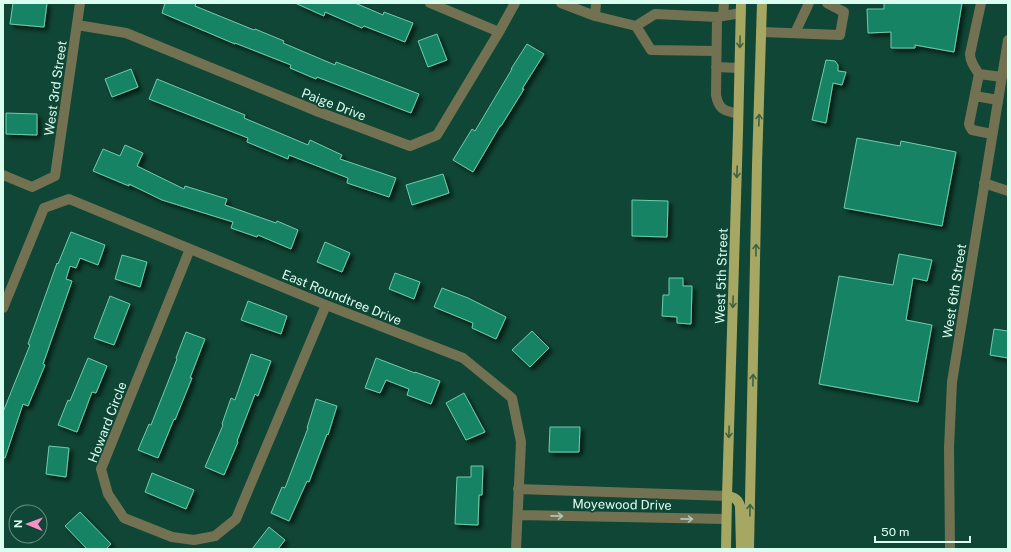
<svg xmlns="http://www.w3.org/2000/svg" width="1011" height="552" font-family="'Public Sans',sans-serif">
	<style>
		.building { fill: #168365; stroke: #6dcdaa; filter: url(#shadow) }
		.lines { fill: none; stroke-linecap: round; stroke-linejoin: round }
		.minor { stroke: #727252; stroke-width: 10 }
		.major { stroke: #a7a764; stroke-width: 10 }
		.oneway { stroke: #3d6343 }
		.oneway2 { stroke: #b0c6b0 }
		.labels { text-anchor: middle; stroke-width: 3.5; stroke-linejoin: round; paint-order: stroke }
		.street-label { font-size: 13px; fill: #dafeef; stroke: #104635 }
	</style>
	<defs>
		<filter id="shadow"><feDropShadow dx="3.5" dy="3.5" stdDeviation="2" flood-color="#0009"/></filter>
	</defs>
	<rect width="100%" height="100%" fill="#104635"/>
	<path class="building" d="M13,3H47L44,27L10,24Z
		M165,3H196L195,6L254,30L255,29L284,41L283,43L335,65L336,62L419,94L411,113L317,77L316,79L290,68L291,65L235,43V44L162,13Z
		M295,3H355L383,15L384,12L413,23L405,42L364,26L362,28L325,12L324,16Z
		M884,3H962L954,52L915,45V48H891V32L868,33L867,9H884Z
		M437,34L447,60L428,67L418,41Z
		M527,44L544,54L522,89H524L501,126H500L473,172L453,160L472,129L475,131L512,69H511Z
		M826,60L835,61L838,65V71L846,72L842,85L833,83L826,123L812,120Z
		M131,69L138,87L112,97L105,79Z
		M157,79L245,115L244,118L308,145L310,140L342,155L340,159L396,178L389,197L347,183L348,178L289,155L288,159L247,142L248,138L149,99Z
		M6,113L37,114V135L6,134Z
		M857,138L900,146L901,141L956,152L942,226L844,208Z
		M125,145L143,153L137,166L184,189L185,186L227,199L225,205L276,223L277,221L298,230L291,249L258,235L257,237L231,228L233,222L162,200L129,184V186L93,171L103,149L120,156Z
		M443,174L449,193L412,205L406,185Z
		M632,200L668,201L667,237L632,236Z
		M71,232L105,245L98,265L80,258L76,268L70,266L66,279L72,281L43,364L45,365L28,406L23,404L5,458H3V412L30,345L28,344L42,305L57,263L58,264Z
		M325,242L350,253L342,272L317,262Z
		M899,254L932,260L927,281L913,278L906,320L932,325L918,402L819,384L839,276L893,285Z
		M122,255L147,262L140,287L115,279Z
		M395,273L420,282L414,299L389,289Z
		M669,278H683V286H692L691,324L677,323V317L662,316L663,295H669Z
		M442,288L468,298L506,317L496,339L472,328L473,323L434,307Z
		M110,296L130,304L114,345L94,338Z
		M248,301L287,316L281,334L241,320Z
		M994,329L1008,331V358L990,355Z
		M532,331L549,348L530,367L512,350Z
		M186,332L205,339L190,378H192L175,420L174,419L158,458L138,450L149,424L151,425L177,359L176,358Z
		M251,354L271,361L258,396L255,394L237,441L238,442L224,475L205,467L223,425L222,424L231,398L235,400Z
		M88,358L107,366L96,393L92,392L77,432L58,425L68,400L70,401Z
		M376,358L415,373V372L440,381L431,404L407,395L409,389L386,380L380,393L365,388Z
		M464,393L485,432L466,440L446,403Z
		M316,399L337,406L328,435L327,434L309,482L307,481L289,521L271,513L282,487L285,488L308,428H307Z
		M550,427H580L579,452H549Z
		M49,446L69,448L66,477L46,474Z
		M471,466H483L482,495H479L478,525L455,524L457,477H471Z
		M152,473L194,490L186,509L145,492Z
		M80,512L111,544L106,549H87L65,526Z
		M269,527L285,540L278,549H252Z"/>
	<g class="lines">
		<path class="minor" d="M430,3L499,32
			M561,3L595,16L596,3
			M595,16L636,26L655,14L717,17
			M723,16L724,3
			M77,25L126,33L319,112L410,146L437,135L499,32L515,3
			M636,26L651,50L716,51
			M761,32L840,35L844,12L827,3
			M795,33L809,3
			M716,67L739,68
			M979,74C975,68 970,62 970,54L981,3
			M975,96L998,100
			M738,114C725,110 719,111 716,95L717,17L741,13
			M992,134L972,130L970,127L969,124L979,74L1002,77
			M3,175L32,187L55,176L80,3
			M984,183L1008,191
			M190,249L101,469L108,494L124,518L172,537L194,540L215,536L236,519L326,305
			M3,308L44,208L69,199L326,305L463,358L512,398L521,442L516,549
			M518,489L727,496
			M518,515L726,519
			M950,549L949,448L952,382L1008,40"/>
		<path class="major" d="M727,496C734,497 738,499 740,506L741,549
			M726,549L727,496L738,132L741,3
			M749,549L757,165L762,3"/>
	</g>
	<defs><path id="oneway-shaft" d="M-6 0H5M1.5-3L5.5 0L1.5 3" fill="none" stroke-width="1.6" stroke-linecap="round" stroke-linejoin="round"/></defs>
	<g class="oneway">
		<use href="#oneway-shaft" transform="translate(740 42) rotate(91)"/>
		<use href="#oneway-shaft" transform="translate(759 120) rotate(-88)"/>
		<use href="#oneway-shaft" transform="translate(737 172) rotate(92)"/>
		<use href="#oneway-shaft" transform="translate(756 250) rotate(-89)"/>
		<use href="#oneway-shaft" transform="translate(733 302) rotate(92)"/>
		<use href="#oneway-shaft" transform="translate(753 380) rotate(-89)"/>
		<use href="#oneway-shaft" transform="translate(729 432) rotate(92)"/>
		<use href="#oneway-shaft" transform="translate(750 510) rotate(-89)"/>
	</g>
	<g class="oneway2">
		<use href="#oneway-shaft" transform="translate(557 516) rotate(1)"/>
		<use href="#oneway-shaft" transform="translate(687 519) rotate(1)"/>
	</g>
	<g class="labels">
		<g class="street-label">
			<text transform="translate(55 88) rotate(-82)" y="5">West 3rd Street</text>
			<text transform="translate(334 104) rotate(21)" y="5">Paige Drive</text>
			<text transform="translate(721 276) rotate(-88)" y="5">West 5th Street</text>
			<text transform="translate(954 291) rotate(-81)" y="5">West 6th Street</text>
			<text transform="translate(342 297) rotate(22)" y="5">East Roundtree Drive</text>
			<text transform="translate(107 422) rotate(-69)" y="5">Howard Circle</text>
			<text transform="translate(622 504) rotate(1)" y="5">Moyewood Drive</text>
		</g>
	</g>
	<rect width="1011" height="552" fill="none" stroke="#dafeef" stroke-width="8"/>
	<g transform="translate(28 524) rotate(271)"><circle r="19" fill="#104635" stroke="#61907f"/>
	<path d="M0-3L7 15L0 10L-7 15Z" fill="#fa8fc7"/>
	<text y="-6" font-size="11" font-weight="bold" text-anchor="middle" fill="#dafeef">N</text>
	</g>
	<path d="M875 536v6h95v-6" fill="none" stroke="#dafeef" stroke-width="2"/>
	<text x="881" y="536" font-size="12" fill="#dafeef" stroke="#104635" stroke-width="3" paint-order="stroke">50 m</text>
</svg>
